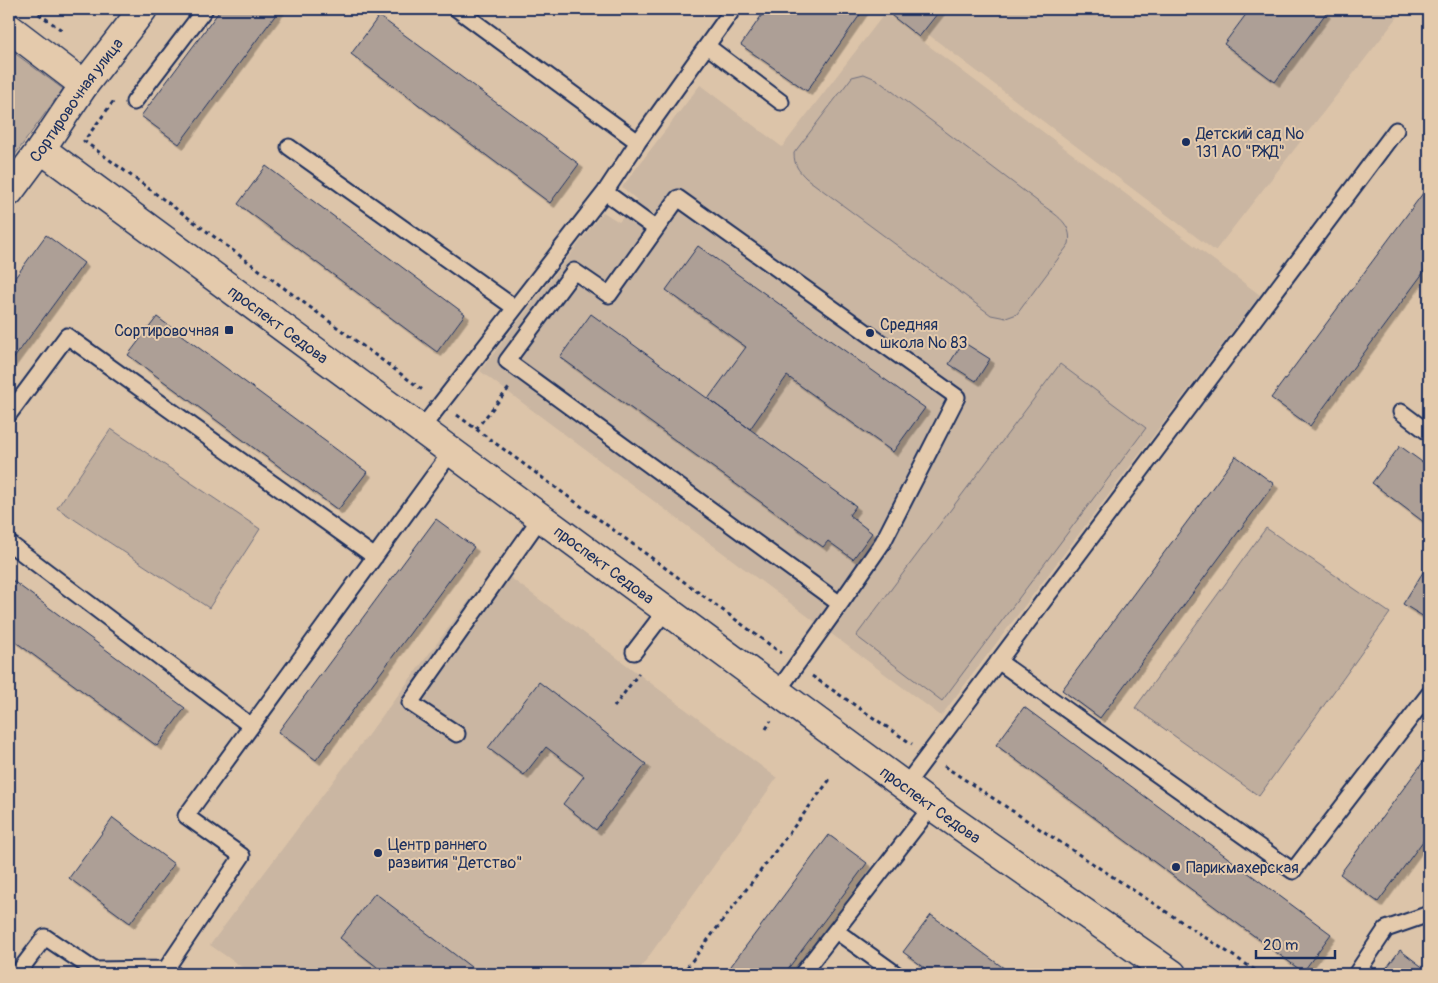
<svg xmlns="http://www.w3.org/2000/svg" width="1438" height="983" font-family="Pangolin,sans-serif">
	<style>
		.built { fill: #cab6a2 }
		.green { fill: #c0ae9d; stroke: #6e6e7e }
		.building { fill: #ad9f96; stroke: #1b2f5e; filter: url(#shadow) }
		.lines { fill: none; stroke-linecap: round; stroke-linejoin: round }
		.service-casing { stroke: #1b2f5e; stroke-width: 19 }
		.minor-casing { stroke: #1b2f5e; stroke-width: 31 }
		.path { stroke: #1b2f5e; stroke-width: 3; stroke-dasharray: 4 4; stroke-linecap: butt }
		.service { stroke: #e4caac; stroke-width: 15 }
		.minor { stroke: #e4caac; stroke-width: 28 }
		.poi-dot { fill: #1b2f5e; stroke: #e4caac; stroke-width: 2 }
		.labels { text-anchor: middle; stroke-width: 4; stroke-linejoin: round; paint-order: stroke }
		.street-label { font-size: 16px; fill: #1b2f5e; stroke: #e4caac }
		.poi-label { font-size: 16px; fill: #1b2f5e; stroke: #e4caac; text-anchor: start }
	</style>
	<defs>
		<filter id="shadow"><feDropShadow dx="4.5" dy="4.5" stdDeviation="0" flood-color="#0004"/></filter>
	</defs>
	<rect width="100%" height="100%" fill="#dcc4a9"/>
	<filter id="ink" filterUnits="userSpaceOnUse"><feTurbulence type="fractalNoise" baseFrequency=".02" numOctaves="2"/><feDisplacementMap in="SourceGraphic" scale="10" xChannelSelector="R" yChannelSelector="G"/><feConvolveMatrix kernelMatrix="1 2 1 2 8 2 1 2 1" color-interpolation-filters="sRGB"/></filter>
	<g filter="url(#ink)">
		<path class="built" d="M943,9H1404L1215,251L925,32Z
			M885,13L1260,295L941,716L480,371L603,212L619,222L637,200L622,187L700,85L782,147Z
			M495,566L777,778L636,974H252L210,945Z"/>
		<path class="green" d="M9,49L63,89L9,163Z
			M864,74L876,79L1041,204C1056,215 1073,224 1069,244L1017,314L1006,318L991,315L806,178C798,170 794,165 794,153L852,77Z
			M1060,364L1146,428L942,701L856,636Z
			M111,429L260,529L209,608L57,508Z
			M1266,528L1390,613L1259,796L1135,708Z"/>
		<path class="building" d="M221,9H280L179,144L141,116Z
			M766,9H864L807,91L741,45Z
			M890,9H941L919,37L887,12Z
			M1250,9H1319L1326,13L1275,82L1224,44Z
			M379,16L579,164L550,203L351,54Z
			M266,166L465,314L437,352L238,204Z
			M1429,185V265L1310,426L1271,398Z
			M46,235L84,263L9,365V286Z
			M698,246L925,408L893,452L787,376L750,429L708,399L746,347L666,290Z
			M591,314L856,506L849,515L872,533L853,559L828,541L823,547L560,357Z
			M157,317L367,472L338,510L128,355Z
			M963,342L990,359L976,381L949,364Z
			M1400,446L1429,467V526L1372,483Z
			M1236,456L1274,484L1100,718L1062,690Z
			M436,519L474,547L316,760L278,732Z
			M1425,569L1429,572V620L1403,604Z
			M9,578L185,708L157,746L9,637Z
			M539,682L646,764L596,830L563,804L584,776L546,747L524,775L488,748Z
			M1024,707L1331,934L1303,972L996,745Z
			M1429,754V833L1378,902L1340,874Z
			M113,818L174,864L130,923L69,878Z
			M829,835L867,863L784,974H725Z
			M375,893L480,974H386L340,938Z
			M931,915L1012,974H933L903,952Z
			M1400,950L1429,972V974H1382Z"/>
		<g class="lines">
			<g class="service-casing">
				<path id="service" d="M707,46L781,102
					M134,102L205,9
					M638,142L733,9
					M289,147L515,308
					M605,192L656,229
					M1401,412L1429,433
					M9,414L67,336L375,557
					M421,429L605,192L638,142L457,9
					M9,543L251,726
					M634,652L666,610
					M998,661L1293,871L1429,694
					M777,692L840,604L507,361L574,271L609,295L678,198L957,397L883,542L840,604
					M457,734L410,703L541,517
					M905,786L1396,130
					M836,931L896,974
					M17,974L45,937L94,970L166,969
					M174,974L166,969L242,856L186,816L451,452
					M802,974L932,806
					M1356,974L1386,929L1429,914"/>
			</g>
			<g class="minor-casing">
				<g id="minor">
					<path d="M9,28L84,85"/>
					<path id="s1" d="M41,149L932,806L1172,974"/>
					<path id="s2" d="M9,192L41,149L84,85L143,9"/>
				</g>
			</g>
			<path class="path" d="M32,9L63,31
				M9,93L11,95
				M113,102L84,141L424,391
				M457,415L781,653
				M476,429L509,388
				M812,676L912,744
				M614,707L639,673
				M766,729L771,721
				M944,766L1261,974
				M682,974L831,778"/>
			<use href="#service" class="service"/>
			<use href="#minor" class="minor"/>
		</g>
	</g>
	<g class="poi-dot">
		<circle cx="1186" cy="142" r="5"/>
		<rect x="224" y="325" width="10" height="10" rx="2.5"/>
		<circle cx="870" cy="333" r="5"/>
		<circle cx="378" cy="853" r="5"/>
		<circle cx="1176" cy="867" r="5"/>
	</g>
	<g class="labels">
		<g class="street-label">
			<text dy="6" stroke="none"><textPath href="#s2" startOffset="114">Сортировочная улица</textPath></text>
			<text dy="6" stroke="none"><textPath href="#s1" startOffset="295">проспект Седова</textPath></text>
			<text dy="6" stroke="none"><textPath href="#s1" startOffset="700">проспект Седова</textPath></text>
			<text dy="6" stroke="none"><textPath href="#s1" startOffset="1105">проспект Седова</textPath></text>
		</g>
		<g class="poi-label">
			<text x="1196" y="139">Детский сад №<tspan x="1196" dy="18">131 АО "РЖД"</tspan></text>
			<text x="880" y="330">Средняя<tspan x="880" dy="18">школа № 83</tspan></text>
			<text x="219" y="336" text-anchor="end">Сортировочная</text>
			<text x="388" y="850">Центр раннего<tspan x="388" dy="18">развития "Детство"</tspan></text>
			<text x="1186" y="873">Парикмахерская</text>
		</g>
	</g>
	<rect width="1438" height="983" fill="none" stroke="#e4caac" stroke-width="30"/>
	<rect x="15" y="15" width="1408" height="953" fill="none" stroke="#1b2f5e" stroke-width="2" filter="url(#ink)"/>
	<path d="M1256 950v8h79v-8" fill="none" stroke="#1b2f5e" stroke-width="2.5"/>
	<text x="1263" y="950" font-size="15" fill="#1b2f5e" stroke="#e4caac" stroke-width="4" paint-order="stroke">20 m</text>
</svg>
